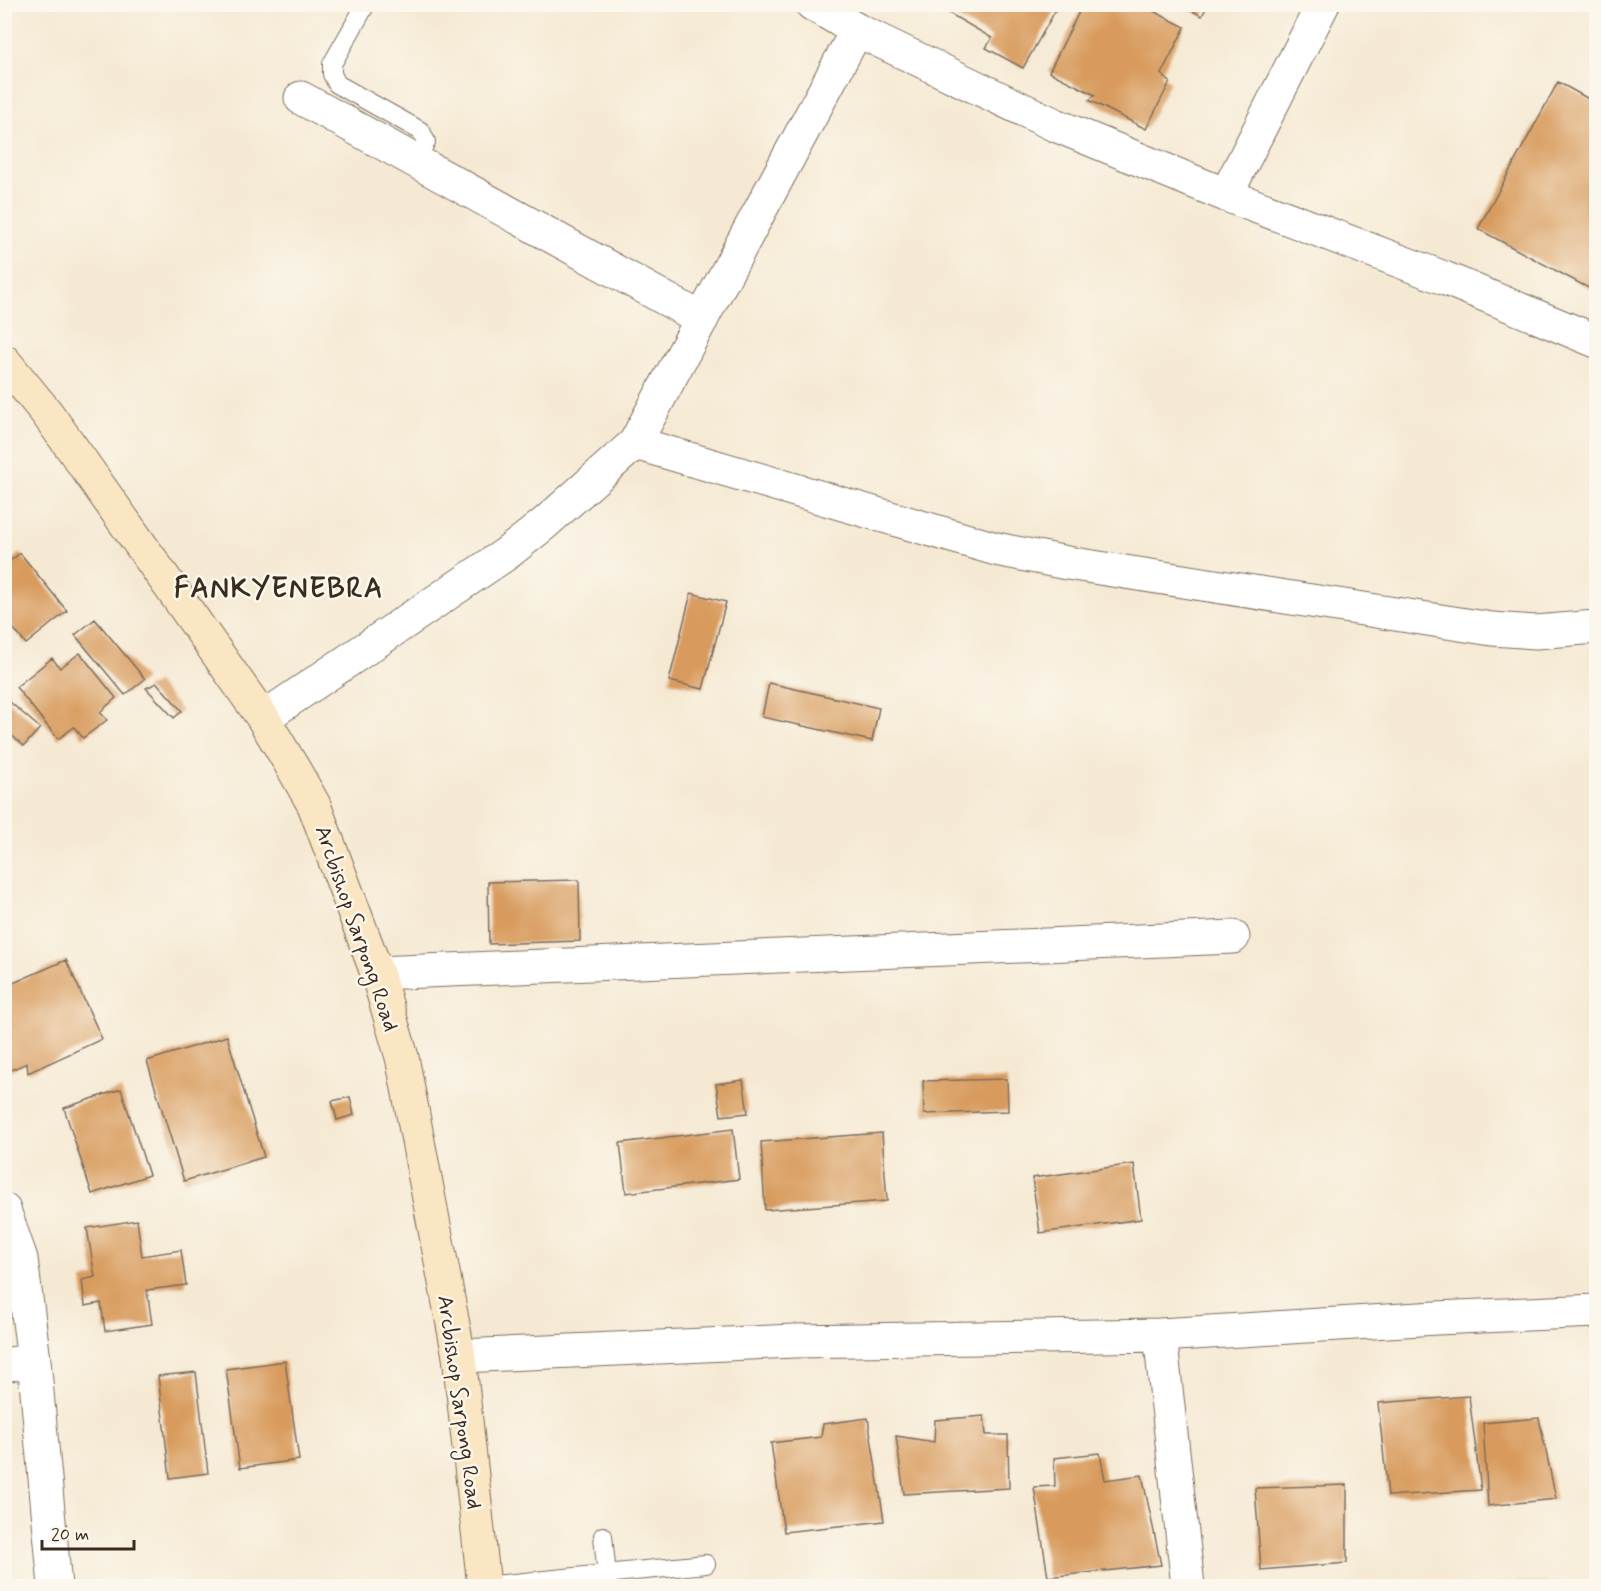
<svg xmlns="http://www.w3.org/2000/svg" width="1601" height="1591" font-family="Mynerve,sans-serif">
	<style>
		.building { fill: #d89b5d }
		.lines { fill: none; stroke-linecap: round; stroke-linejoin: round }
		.lane-casing { stroke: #7c6d5d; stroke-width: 20 }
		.street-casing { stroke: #7c6d5d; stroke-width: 35 }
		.secondary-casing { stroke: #7c6d5d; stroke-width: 35 }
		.lane { stroke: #fff; stroke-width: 18 }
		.street { stroke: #fff; stroke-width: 33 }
		.secondary { stroke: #fbe6c4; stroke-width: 33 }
		.labels { text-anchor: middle; stroke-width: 5; stroke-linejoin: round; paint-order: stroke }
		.street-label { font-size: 22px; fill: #3b2a1e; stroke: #fbf7ec }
		.district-label { font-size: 28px; font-weight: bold; letter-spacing: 1.5px; fill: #3b2a1e; stroke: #fbf7ec }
	</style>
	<rect width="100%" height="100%" fill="#fbf7ec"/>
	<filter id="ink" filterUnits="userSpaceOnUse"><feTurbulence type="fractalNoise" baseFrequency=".0167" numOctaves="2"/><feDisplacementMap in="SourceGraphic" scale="12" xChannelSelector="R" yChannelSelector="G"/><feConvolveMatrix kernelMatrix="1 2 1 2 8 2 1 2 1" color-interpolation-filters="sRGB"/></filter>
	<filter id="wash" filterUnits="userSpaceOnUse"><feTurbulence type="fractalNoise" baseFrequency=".008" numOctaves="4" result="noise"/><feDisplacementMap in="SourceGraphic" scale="24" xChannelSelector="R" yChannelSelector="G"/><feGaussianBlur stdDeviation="1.35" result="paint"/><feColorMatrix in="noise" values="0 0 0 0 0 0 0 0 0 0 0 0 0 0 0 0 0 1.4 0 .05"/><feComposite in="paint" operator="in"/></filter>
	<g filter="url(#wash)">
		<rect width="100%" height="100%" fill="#f5e9d3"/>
		<g id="blocks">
			<path class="building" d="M949,4H1059L1023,68L986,48L992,38L945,11Z
				M1083,4H1139L1185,27L1161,74L1170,82L1146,129L1089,100L1095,95L1049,72Z
				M1179,4H1208L1202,16Z
				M1558,82L1596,103V292L1478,229Z
				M20,553L67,611L26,644L4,617V554L10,561Z
				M691,593L726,602L703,689L669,681Z
				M95,619L145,679L125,695L75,635Z
				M80,653L116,698L100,712L107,720L83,738L74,727L58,739L16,687L52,658L60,668Z
				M157,683L182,711L174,718L146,688Z
				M769,683L879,708L872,741L762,717Z
				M4,697L40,728L24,746L4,729Z
				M579,880L580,941L489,944L488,882Z
				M66,960L102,1039L28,1073L27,1063L4,1073V987Z
				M227,1036L264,1157L184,1181L147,1061Z
				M1007,1079L1008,1111L924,1114L923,1081Z
				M743,1080L748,1113L721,1116L716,1084Z
				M121,1089L149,1175L92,1194L64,1108Z
				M350,1097L354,1115L337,1120L332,1101Z
				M733,1129L739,1179L626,1193L620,1143Z
				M882,1133L887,1201L765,1210L761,1142Z
				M1134,1164L1141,1219L1040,1233L1032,1178Z
				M137,1220L142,1256L181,1250L186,1285L147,1290L152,1324L105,1331L101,1303L85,1306L82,1280L95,1277L87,1228Z
				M285,1361L299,1460L240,1468L226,1369Z
				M196,1372L208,1473L170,1478L158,1376Z
				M1469,1396L1481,1490L1388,1496L1378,1403Z
				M984,1416L986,1435H1008L1009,1488L904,1494L896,1436L934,1442L935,1420Z
				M868,1418L884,1521L784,1532L771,1443L821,1437L823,1424Z
				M1539,1418L1556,1499L1488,1506L1483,1423Z
				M1100,1453L1105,1480L1142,1475L1161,1565L1048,1577L1034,1487L1055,1486L1054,1458Z
				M1347,1485V1563L1261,1570L1255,1488Z
				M1501,1582L1563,1584L1562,1586H1501Z"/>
		</g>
	</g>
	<g filter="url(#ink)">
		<use href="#blocks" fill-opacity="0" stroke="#7c6d5d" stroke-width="1.5"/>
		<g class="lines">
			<g class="lane-casing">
				<path id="lane" d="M366,4L332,64V74L337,84L421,131L426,142L415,161
					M603,1536L608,1586
					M484,1586L706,1564"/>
			</g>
			<g class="street-casing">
				<path id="street" d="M812,4L857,30L1053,124L1226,195L1444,278L1596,341
					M301,98L702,319
					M1226,195L1323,4
					M635,443L996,549L1067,563L1492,629L1536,632L1596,627
					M263,718L506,554L544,524L635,443L857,30
					M377,973L1233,937
					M4,1210L21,1259L34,1360L55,1586
					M1160,1335L1188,1586
					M459,1356L794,1341L1160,1335L1436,1318L1596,1311
					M4,1365L34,1360"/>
			</g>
			<g class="secondary-casing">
				<path id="secondary" d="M4,361L46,412L77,455L263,718L293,768L314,805L377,973L402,1057L459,1356L484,1586"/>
			</g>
			<use href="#lane" class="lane"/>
			<use href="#street" class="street"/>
			<use href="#secondary" class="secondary"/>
		</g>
	</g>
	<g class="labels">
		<g class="street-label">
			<text transform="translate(358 928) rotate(71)" y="8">Arcbishop Sarpong Road</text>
			<text transform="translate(461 1402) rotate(82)" y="8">Arcbishop Sarpong Road</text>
		</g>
		<g class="district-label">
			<text x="279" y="597">FANKYENEBRA</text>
		</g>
	</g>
	<rect width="1601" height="1591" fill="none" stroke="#fbf7ec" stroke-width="24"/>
	<path d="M42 1540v9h92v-9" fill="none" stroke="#3b2a1e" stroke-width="3"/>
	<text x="51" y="1540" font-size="18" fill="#3b2a1e" stroke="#fbf7ec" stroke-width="4.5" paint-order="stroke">20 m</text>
</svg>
